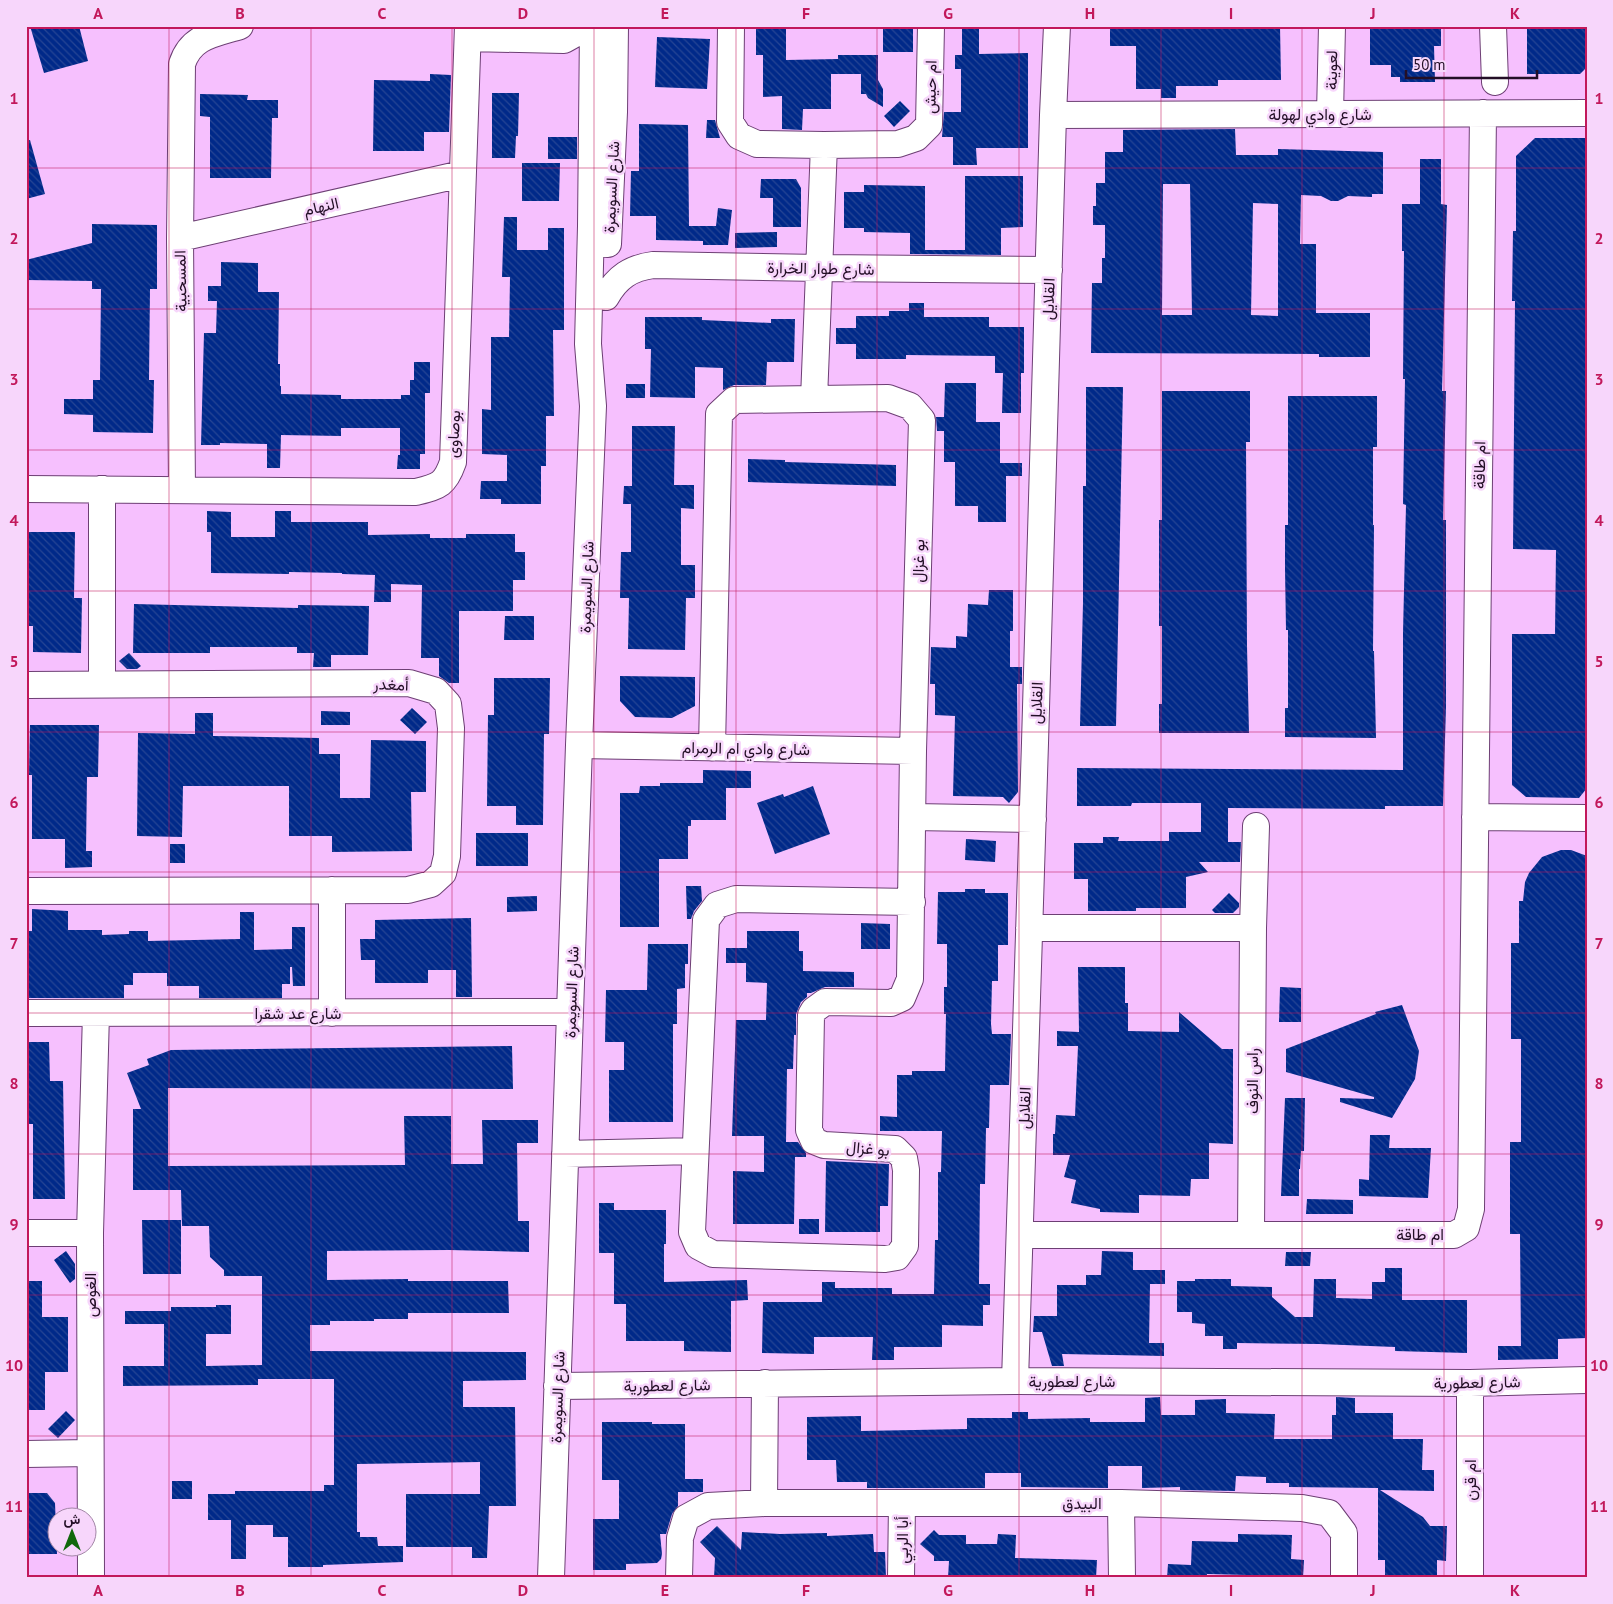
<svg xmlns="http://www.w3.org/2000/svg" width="1613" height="1604" font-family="'PT Sans',Vazirmatn,sans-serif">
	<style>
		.building { fill: url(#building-back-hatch); fill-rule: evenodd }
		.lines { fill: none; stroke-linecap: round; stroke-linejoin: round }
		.minor-casing { stroke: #6d3f74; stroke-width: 28 }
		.minor { stroke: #fff; stroke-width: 26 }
		.grid { fill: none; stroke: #c2185b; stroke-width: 1; stroke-opacity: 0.55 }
		.labels { text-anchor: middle; stroke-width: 5; stroke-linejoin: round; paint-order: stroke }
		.street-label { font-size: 16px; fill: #230f26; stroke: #f7d6fb }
		.neatline { fill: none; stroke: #c2185b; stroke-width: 2 }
		.grid-label { font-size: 16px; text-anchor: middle; font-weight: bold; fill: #c2185b }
	</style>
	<defs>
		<pattern id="building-back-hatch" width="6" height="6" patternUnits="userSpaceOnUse" patternTransform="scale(1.25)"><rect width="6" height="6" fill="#002989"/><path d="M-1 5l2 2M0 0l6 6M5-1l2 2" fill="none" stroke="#264594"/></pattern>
	</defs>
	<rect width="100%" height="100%" fill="#f6c0fe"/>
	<path class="building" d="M30,26H79L88,61L44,73Z
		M756,26H786V60L838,59V55H878V80L883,89V107L868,98L866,94H861V74H831V109H803L802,130L782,129V96L763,97V55H756Z
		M883,26H913V52H883Z
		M962,26H979V54L1028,53V148H976L977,165H953V137H942L944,112H961V69H955V55H962Z
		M1110,26H1136V28L1280,26L1281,80H1218V86H1176V98H1161V89H1136V46H1110Z
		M1370,26H1441V46H1434L1435,82H1400V77H1391V65H1370Z
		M1527,26H1587V67L1580,74H1527Z
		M657,37L710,39L707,89L655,87Z
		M430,74L451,75L449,132H424V151H373L374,80L430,81Z
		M492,93H519L518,136H516L515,158H492Z
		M200,94L248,95L247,100H278V118H272L271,178H210V117L200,116Z
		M900,101L910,111L894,127L884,116Z
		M707,120H715L720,138H706Z
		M639,124L688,125L689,226H716L718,208L732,210L728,245H703V241L656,240V216H630L631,171H639Z
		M1235,129L1236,155H1278V149L1383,152V194H1372V197L1348,196L1338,201H1331L1321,196L1301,195L1300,244H1316V313H1370V357H1319V354L1091,353L1092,283H1102V258H1105V225H1093V206H1096V183H1105V152H1123V130ZM1163,184H1190L1192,315H1162ZM1253,203L1278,204V316L1251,315Z
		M548,137H577V159H548Z
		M1535,138H1587V788L1579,798L1526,797L1512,785V634H1555L1556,550L1513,549L1515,301H1512L1513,231H1516V156Z
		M30,140L45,194L26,199V141Z
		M1420,159H1441V204L1447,205L1442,391H1446L1443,520H1446V707L1443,806H1385V809L1228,808V842H1241L1240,862H1199L1208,872L1186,877V908H1136V911H1088V879H1074V843H1103V837H1119L1118,841H1169V832H1201V803H1132L1131,806H1077V768L1403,770V633L1406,505L1403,504L1405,379H1403L1404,251H1402V204H1420Z
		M522,163H560L559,201H522Z
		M965,176H1023V227L1001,228V255L910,254V233L864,232V228H844V192H864V185L925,186V250H965Z
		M761,179H796L801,188V227H773V198H760Z
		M504,217H517V250H548V228H564V330H553L554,416H546V466H541V504H501V499H480L481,481H507V455L482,454V409L491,410V337H509L510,277H502Z
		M92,224L157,225V289H150L149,380H154L153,433L93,432V415L64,414V399H93V380H100L101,289H92V281L26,280V260L92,243Z
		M777,232V247L735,248V233Z
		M221,262L258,263V292H279L278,364H280V386H281V394L341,395V399H401V395H410V380H414V362H430V393H425V454H420V469H397L398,455H400V428H341V436L281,435L280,468H267V444L220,443V445H201L204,333H216L217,301H208V286H221Z
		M909,303H924V317H989V327H1024V373H1021V413H1002L1003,373H995V356L906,355V359H856V344H836V328H856V316H889V311H909Z
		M645,317H702V320L771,323V319H795L794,362H767L766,385H734L723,390V368L695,367V398L650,397L651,349H645Z
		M945,383H976V422H1000V463H1022V476H1006V522H978V506H955V462H944V431H937L936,417H944Z
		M626,384H645V398H626Z
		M1086,387H1123L1116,726H1080L1083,603V486H1086Z
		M1162,391H1250V442H1246L1247,646L1249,733H1159V704H1162V626H1159V520H1162Z
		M1288,396H1377V447H1373V525H1374L1373,651H1374L1376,738L1285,737V708H1288V630H1286L1285,569V525H1288Z
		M632,426H675L674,485H694V509L681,508V565H695V598H686L685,650L628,649L629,598H620L621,552H631V504H623L624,486H632Z
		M748,459L785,460V462L896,465V486L748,482Z
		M207,511L231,512V537H275V511H291V522H368V535L430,534V538H466V534H515V552H525V580H513V611H459V683H449L439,676V658H421L422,585L391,584V602H374L375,575L342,574V573L289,572V574L211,573V532H207Z
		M26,532H75L74,598H82L81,653L33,652V626H26Z
		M989,590H1013V631H1010V667H1022V684H1017L1018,792L1009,803L1003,797L953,796L955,716L935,715V684H930L931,647L956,648V636L967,637L968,604L988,605Z
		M134,604L298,608V605L369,606L368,655H331V667H313L314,653H297V647H210V653H133Z
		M505,616H534V640H504Z
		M129,653L141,666L137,669H127L119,661Z
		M620,676L695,677V706L672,718L635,717L620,701Z
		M494,678H550L549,734H544L543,825H516V806H487L488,715H494Z
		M412,708L427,722L415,734L400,720Z
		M321,711L350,712V725H321Z
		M195,713H213V736L319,738V754H340V798H370L371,740L426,741V792H411L412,851L332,852V836H289V786H183L182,837L137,836L138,733L195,734Z
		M30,725H99L98,777H87L86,851H92V867L65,868V839H32V775H29Z
		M703,770L751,771V788H726V820H691V826H688V859H659V927H620V793H639L640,786H660V783H703Z
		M813,786L830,834L775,854L757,803L783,794L784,797Z
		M476,833H528V866H476Z
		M966,839L996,841L995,862L965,860Z
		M170,844H185V863H170Z
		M1561,850H1571L1587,856V1338L1558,1339V1359L1498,1360V1346H1521L1520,1234H1510V1142H1521V1039H1511V943H1519V901H1523L1525,882L1529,873L1542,857Z
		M686,886H701L702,901L694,911L691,919H687Z
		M965,889H985V893H1008V945H998V981H992L991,1024L992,1034H1011L1009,1085H990L989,1128H986L985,1184H980L979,1284H990V1305H983V1326L942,1325V1347H894V1360H872L873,1337H814V1354L762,1353L763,1302H822V1282H835V1288H892V1294H934L935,1240H938V1172H941L942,1131H880V1116L897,1117V1075H912V1071H945L946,1014H944V987H947V944H937L938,892H965Z
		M1229,893L1239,903V907L1233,913H1215L1212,910Z
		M537,896V911L507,912V897Z
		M32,909L68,911V930H102V935L129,934V931H148V941L240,939V912H254V950L292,949V927H305V986H293L292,967H290V984H282V998H199V986H167V973H133V985H124V998H26V931H32Z
		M471,918L472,997H456V970H428V983H375V960H361L360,939H375V920Z
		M861,923L890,924V949H861Z
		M747,931H799V951H803V971L854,972V987H825L811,993H807V997L801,1002L796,1014V1035H794L793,1069H787L786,1142H798L806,1153V1157H795L794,1224H733V1171L764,1172V1136H732L736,1020H766L767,983L746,982V963H726V948H747Z
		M648,944H688V964H685V988L677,989V1024H673V1122H609V1070H624V1042H605L606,990H647Z
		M1078,967H1125V1003H1128V1031L1179,1032V1012L1222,1049H1233V1144L1209,1143V1179H1191L1190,1196L1139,1195V1213L1100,1212V1209L1071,1203L1076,1180L1064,1177L1070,1155H1053V1134H1055L1056,1115L1075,1116L1078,1046H1057V1031L1079,1032Z
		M1280,987L1301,988V1022H1279Z
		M1402,1005L1419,1051L1415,1079L1392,1118L1340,1102V1098L1374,1099V1097L1286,1072V1049L1376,1014L1375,1012Z
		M26,1042H49L50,1081H63L65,1199H33V1124H26Z
		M512,1046L513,1089L168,1088V1166L405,1165L404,1116H451V1164H483L482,1120H538V1143H517L518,1221H529V1252L449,1250L327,1251V1280L408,1279V1281H508L509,1313H408V1319H374V1321H330V1325H310V1351L526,1352V1380L463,1381V1407H515L516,1506H489L487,1558H472V1547H406V1494H480V1462L357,1464V1532H360V1537H377L378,1546H403V1562L323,1565V1567H288V1537H273V1525H246V1559H231V1520H208V1494H235V1491H324V1485H334V1379H258V1385L123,1386V1366H164V1324H125V1311H171V1307H216V1305H231V1334H206V1366L262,1365V1276H224V1270L210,1257L209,1226H182L181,1190H133V1109H141L127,1073L149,1065L147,1059L171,1050Z
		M1285,1098H1305L1304,1151H1301L1300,1169H1299V1196H1281Z
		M1370,1135H1390L1389,1148H1431L1428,1198L1359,1196V1179L1369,1180Z
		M826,1161L889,1164L888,1206H880V1232H825Z
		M1307,1199L1353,1200V1214H1306Z
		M599,1203H614V1210H666V1244H664V1282L747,1280L748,1300L731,1301V1352L684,1351V1341H626V1304H614V1253H599Z
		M799,1219H819V1234H799Z
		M142,1220H181V1274H143Z
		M66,1251L75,1264V1279L70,1283L54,1260Z
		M1102,1251L1133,1252V1270H1165V1284H1150L1149,1343H1164V1356L1062,1354L1064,1366H1052L1042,1332H1033L1034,1316H1057V1285H1086V1275H1101Z
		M1286,1252H1311L1310,1266H1285Z
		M1385,1268H1402V1300H1467V1353L1395,1351V1347L1319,1344L1237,1343V1349H1223V1336H1205V1324L1192,1323V1312H1177V1281H1195V1279H1231V1286L1272,1287V1297L1295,1317H1313L1314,1279H1336V1298L1372,1299V1282H1385Z
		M26,1281H42V1317H68V1372H45V1410H26V1363H28Z
		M1160,1397L1161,1415H1195V1400L1226,1399V1413L1275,1414L1274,1439H1332V1415H1336V1397L1355,1398V1413H1393V1439H1423L1422,1470H1434V1491L1380,1490L1423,1517L1430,1526H1447L1446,1561L1437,1560V1578H1385V1560H1378V1488L1289,1487V1483H1266V1477L1236,1476L1235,1491L1180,1490V1487L1142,1488V1466H1108V1488L1021,1487V1473H985V1488H867V1482H837L836,1460H807V1417L861,1416V1431L967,1429V1418H1012V1412H1028V1419L1090,1418V1422H1145V1398Z
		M66,1411L75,1420L58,1438L48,1429Z
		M602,1422H652V1424H685V1479H703V1492H678V1506L672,1514L666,1534H660L662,1554L661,1559L657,1563L626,1564V1570H593V1519H619V1480H602Z
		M172,1481H192V1499H172Z
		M26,1493H47L55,1503L57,1554H26Z
		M717,1526L741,1550L742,1532L780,1534L827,1533V1536L873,1534L874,1552H885L886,1578H714L715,1558L700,1542Z
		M934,1530L939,1535H966V1544H997L998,1534L1016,1535L1015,1558L1097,1560L1096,1578H948L949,1561H934V1556L920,1544Z
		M1238,1534L1292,1535L1291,1559L1304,1560L1303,1578H1247V1575L1207,1574V1578H1167L1168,1564L1191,1565L1192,1541L1238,1542Z"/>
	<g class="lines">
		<g class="minor-casing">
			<path id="minor" d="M731,26L730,122L739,136L757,144L824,145L898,144L916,138L929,125L931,26
				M1493,26L1495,82
				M468,38L564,40L573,35L583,26
				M1330,114L1332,26
				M1053,115L1587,113
				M180,238L462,174
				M608,244L614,112L615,26
				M606,297C617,277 631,268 653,265L820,268L1049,270
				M814,399L824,145
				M26,489L416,492C439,486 445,485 453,462L468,26
				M102,489V683
				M182,490L180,238L182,64C191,36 214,34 240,26
				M26,685L409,683L436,691L448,704L451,728L447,856L443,873L431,884L408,890L26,891
				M579,745L913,751
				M712,748L719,414L734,400L888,398L910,406L922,420L913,751L910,979L902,998L891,1003L825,1002L814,1010L811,1015L809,1130L814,1141L824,1145L895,1149L904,1158L906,1170L905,1246L897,1257L885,1259L713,1254L698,1246L692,1232L706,920L717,905L736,899L912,902
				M913,817L1033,819
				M1475,817L1587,818
				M332,890V1013
				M1029,928H1253
				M26,1013L570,1012
				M565,1154L695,1151
				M26,1233H90
				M1251,1234L1253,928L1256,826
				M1020,1235H1454L1466,1228L1471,1209L1483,113
				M1015,1381L1035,743L1053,115L1057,26
				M557,1386L1015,1381L1470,1383L1587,1380
				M26,1454L90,1453
				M764,1503L765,1383
				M1121,1503L1122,1578
				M91,1578L90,1233L96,1013
				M551,1578L579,745L593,406L588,344L591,226L593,26
				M679,1578L680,1538L686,1518L708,1506L764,1503H1121L1302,1508L1329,1513L1344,1533V1578
				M901,1578L902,1503
				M1470,1578V1383"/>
		</g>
		<use href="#minor" class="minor"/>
	</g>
	<path class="grid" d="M169,26V1578M311,26V1578M452,26V1578M594,26V1578M736,26V1578M877,26V1578M1019,26V1578M1161,26V1578M1302,26V1578M1444,26V1578M26,168H1587M26,309H1587M26,450H1587M26,591H1587M26,732H1587M26,872H1587M26,1013H1587M26,1154H1587M26,1295H1587M26,1436H1587"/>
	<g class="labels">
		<g class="street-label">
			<text transform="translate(1331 70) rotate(-89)" y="6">لعوينة</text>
			<text transform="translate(930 87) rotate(-89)" y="6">ام حيش</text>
			<text x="1320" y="120">شارع وادي لهولة</text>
			<text transform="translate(611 187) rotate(-87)" y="6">شارع السويمرة</text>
			<text transform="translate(321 206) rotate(-13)" y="6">النهام</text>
			<text transform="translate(821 268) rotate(1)" y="6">شارع طوار الخرارة</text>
			<text transform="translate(180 281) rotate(-91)" y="6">المسحبية</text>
			<text transform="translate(1048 299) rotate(-88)" y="6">القلايل</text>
			<text transform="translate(453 434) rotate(-87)" y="6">بوصاوى</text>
			<text transform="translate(1479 465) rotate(-89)" y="6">ام طاقة</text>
			<text transform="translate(918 561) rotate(-89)" y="6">بو غزال</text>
			<text transform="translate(586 587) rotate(-88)" y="6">شارع السويمرة</text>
			<text transform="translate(391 684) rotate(2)" y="6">أمغدر</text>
			<text transform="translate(1036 703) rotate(-88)" y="6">القلايل</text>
			<text transform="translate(746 748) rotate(1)" y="6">شارع وادي ام الرمرام</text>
			<text transform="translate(571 992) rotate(-88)" y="6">شارع السويمرة</text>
			<text x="298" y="1019">شارع عد شقرا</text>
			<text transform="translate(1252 1081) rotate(-90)" y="6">راس النوف</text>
			<text transform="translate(1024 1108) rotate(-88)" y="6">القلايل</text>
			<text transform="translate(868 1148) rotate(5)" y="6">بو غزال</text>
			<text x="1420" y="1240">ام طاقة</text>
			<text transform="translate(90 1295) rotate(-90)" y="6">الغوص</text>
			<text x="1072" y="1387">شارع لعطورية</text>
			<text transform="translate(1477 1382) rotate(-1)" y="6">شارع لعطورية</text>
			<text transform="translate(667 1385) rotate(-1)" y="6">شارع لعطورية</text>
			<text transform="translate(557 1397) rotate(-88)" y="6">شارع السويمرة</text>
			<text transform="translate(1470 1480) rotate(-90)" y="6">ام قرن</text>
			<text x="1082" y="1509">البيدق</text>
			<text transform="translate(902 1540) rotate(-90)" y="6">أبا الربي</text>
		</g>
	</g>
	<rect width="1613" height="1604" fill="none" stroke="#f7d6fb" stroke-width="55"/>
	<g transform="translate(72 1532)"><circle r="24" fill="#f7d6fb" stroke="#a286a6"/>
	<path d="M0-4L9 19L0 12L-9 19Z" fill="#11680c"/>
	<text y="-8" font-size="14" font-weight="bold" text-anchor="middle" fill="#230f26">ش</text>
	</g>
	<path d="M1406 70v8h131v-8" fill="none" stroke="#230f26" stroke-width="2.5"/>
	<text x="1413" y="70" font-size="15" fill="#230f26" stroke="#f7d6fb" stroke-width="4" paint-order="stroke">50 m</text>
	<rect x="28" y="28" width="1558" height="1548" class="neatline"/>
	<g class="grid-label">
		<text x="98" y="19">A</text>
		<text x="240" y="19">B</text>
		<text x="382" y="19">C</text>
		<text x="523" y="19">D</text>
		<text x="665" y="19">E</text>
		<text x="806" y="19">F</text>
		<text x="948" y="19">G</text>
		<text x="1090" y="19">H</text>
		<text x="1231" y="19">I</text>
		<text x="1373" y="19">J</text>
		<text x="1515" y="19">K</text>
		<text x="14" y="104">1</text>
		<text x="1599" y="104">1</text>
		<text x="14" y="244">2</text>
		<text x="1599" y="244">2</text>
		<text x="14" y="385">3</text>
		<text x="1599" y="385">3</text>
		<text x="14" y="526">4</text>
		<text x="1599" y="526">4</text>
		<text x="14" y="667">5</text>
		<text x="1599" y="667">5</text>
		<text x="14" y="808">6</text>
		<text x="1599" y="808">6</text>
		<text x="14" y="949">7</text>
		<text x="1599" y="949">7</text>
		<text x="14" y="1089">8</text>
		<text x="1599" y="1089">8</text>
		<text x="14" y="1230">9</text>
		<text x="1599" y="1230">9</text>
		<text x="14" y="1371">10</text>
		<text x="1599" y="1371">10</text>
		<text x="14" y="1512">11</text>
		<text x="1599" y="1512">11</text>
		<text x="98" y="1596">A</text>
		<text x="240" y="1596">B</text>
		<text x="382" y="1596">C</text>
		<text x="523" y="1596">D</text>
		<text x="665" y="1596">E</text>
		<text x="806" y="1596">F</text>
		<text x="948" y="1596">G</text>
		<text x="1090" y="1596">H</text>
		<text x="1231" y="1596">I</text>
		<text x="1373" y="1596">J</text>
		<text x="1515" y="1596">K</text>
	</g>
</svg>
